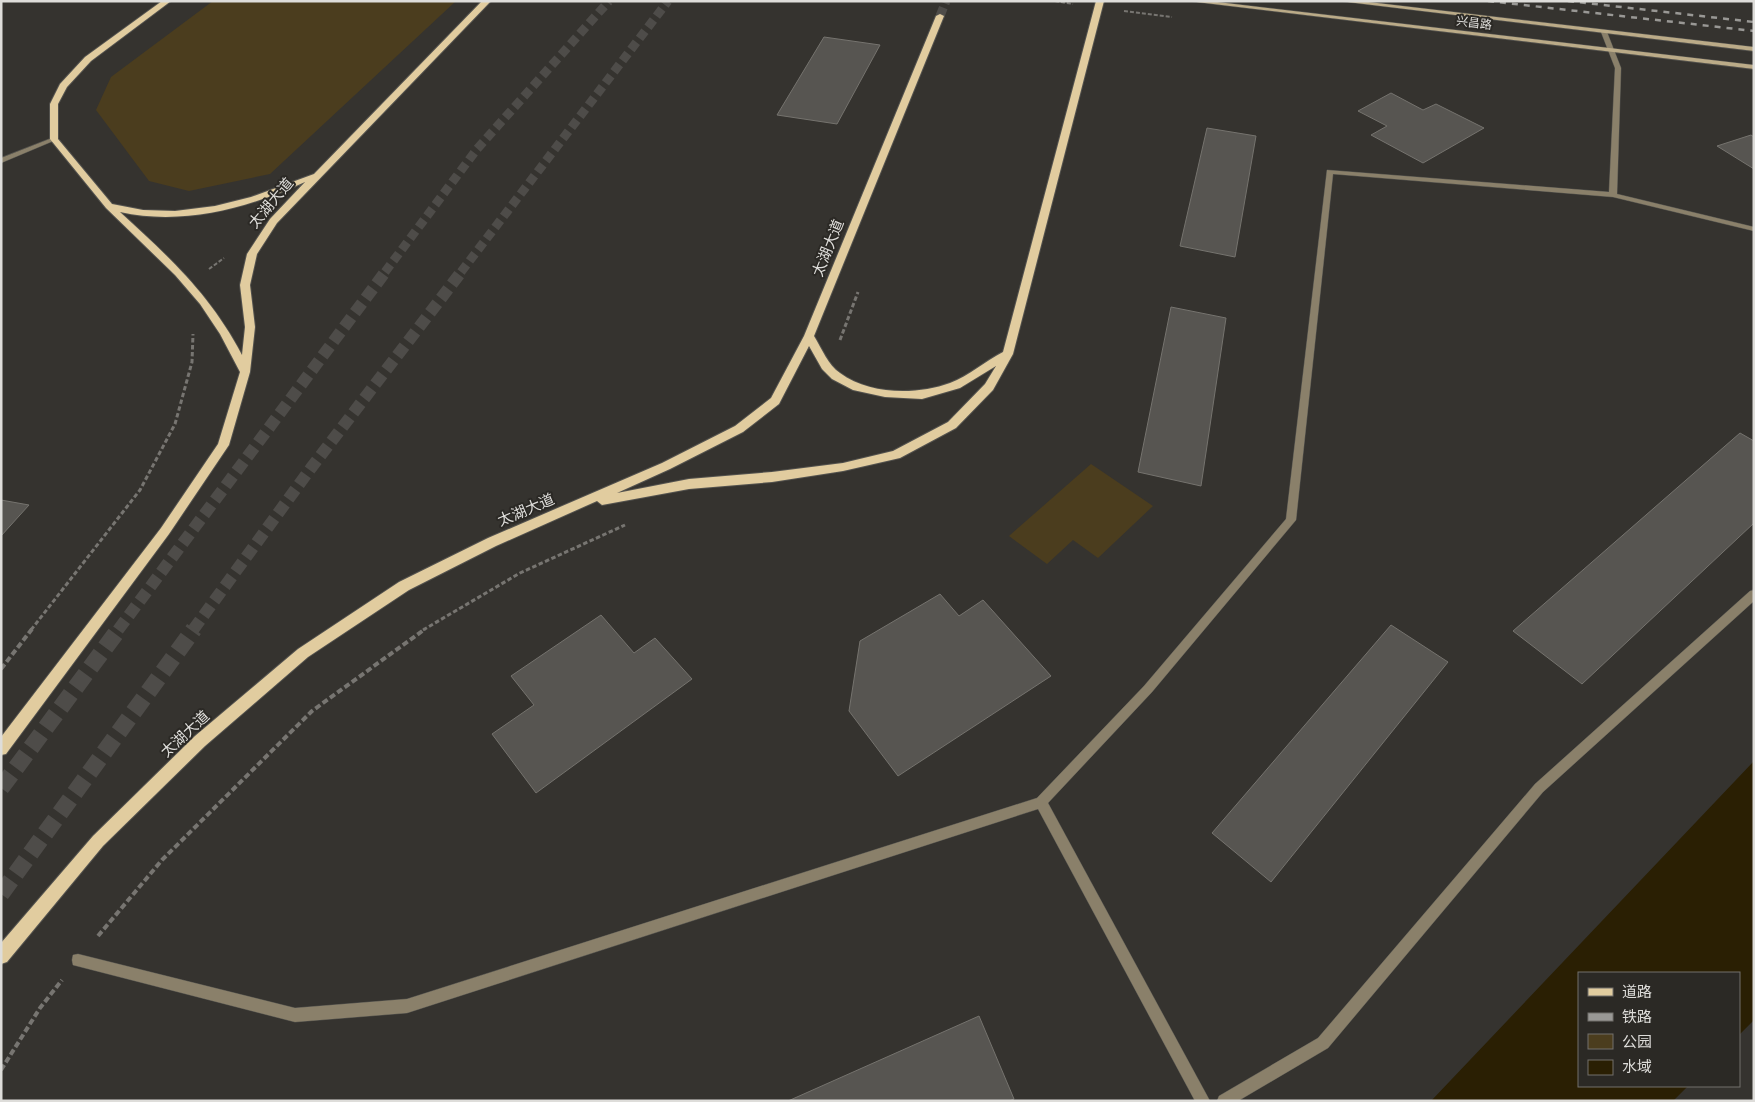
<svg xmlns="http://www.w3.org/2000/svg" width="1755" height="1102" font-family="'DM Sans','Noto Sans SC',sans-serif">
	<style>
		.green { fill: #4b3d1e }
		.water { fill: #2a1f03 }
		.building { fill: #575551; stroke: #75736e }
		.lines { fill: none; stroke-linecap: round; stroke-linejoin: round }
		.primary-tunnel { stroke: #4e4c49; stroke-width: 9; stroke-dasharray: 9 4.5; stroke-linecap: butt }
		.trunk-tunnel-far2 { stroke: #4e4c49; stroke-width: 9; stroke-dasharray: 9 5; stroke-linecap: butt }
		.trunk-tunnel-far1 { stroke: #4e4c49; stroke-width: 12; stroke-dasharray: 12 6; stroke-linecap: butt }
		.trunk-tunnel { stroke: #4e4c49; stroke-width: 17; stroke-dasharray: 17 8; stroke-linecap: butt }
		.service-casing { stroke: #53524e; stroke-width: 1 }
		.minor-casing { stroke: #53524e; stroke-width: 1 }
		.secondary-casing { stroke: #53524e; stroke-width: 1 }
		.primary-casing { stroke: #53524e; stroke-width: 2 }
		.path-far2 { stroke: #777571; stroke-width: 2; stroke-dasharray: 4 2; stroke-linecap: butt }
		.path-far1 { stroke: #777571; stroke-width: 3; stroke-dasharray: 4.5 2.5; stroke-linecap: butt }
		.path { stroke: #777571; stroke-width: 4; stroke-dasharray: 6 3; stroke-linecap: butt }
		.service { fill: #8a806a; fill-rule: evenodd }
		.minor { fill: #8a806a; fill-rule: evenodd }
		.secondary { fill: #bbab88; fill-rule: evenodd }
		.primary { fill: #e1cc9f; fill-rule: evenodd }
		.rail { stroke: #999895; stroke-width: 2.5; stroke-dasharray: 6 6; stroke-linecap: butt }
		.labels { text-anchor: middle; stroke-width: 4; stroke-linejoin: round; paint-order: stroke }
		.far-street-label { font-size: 12px; fill: #deddda; stroke: #2b2925 }
		.street-label { font-size: 15px; fill: #deddda; stroke: #2b2925 }
	</style>
	<rect width="100%" height="100%" fill="#35332f"/>
	<path class="green" d="M213,1H456L270,174L189,191L149,181L96,110L111,77Z
		M1091,464L1153,506L1098,558L1073,540L1047,564L1009,536Z"/>
	<path class="water" d="M1754,761V1020L1739,1035V973H1579V1086H1688L1673,1101H1431Z"/>
	<path class="building" d="M824,37L880,45L837,124L777,115Z
		M1391,93L1423,110L1436,104L1484,128L1423,163L1371,135L1387,126L1358,111Z
		M1207,128L1256,136L1235,257L1180,246Z
		M1751,135L1754,137V169L1717,146Z
		M1171,307L1226,318L1201,486L1138,472Z
		M1740,433L1754,441V523L1582,684L1513,631Z
		M1,500L29,505L1,536Z
		M940,594L959,616L983,600L1051,676L898,776L849,711L860,641Z
		M601,615L634,653L655,638L692,679L536,793L492,734L534,705L511,676Z
		M1391,625L1448,662L1271,882L1212,833Z
		M979,1016L1014,1099L1009,1101H788Z"/>
	<g class="lines">
		<path class="primary-tunnel" d="M940,16L946,1"/>
		<path class="trunk-tunnel-far2" d="M385,272L477,149L609,1
			M461,272L668,1"/>
		<path class="trunk-tunnel-far1" d="M118,630L386,271
			M193,630L311,468L462,271"/>
		<path class="trunk-tunnel" d="M1,788L119,629
			M1,894L194,629"/>
		<g class="service-casing">
			<path id="service" d="M1604,30L1607,32L1621,68L1617,194L1754,227V231L1613,197L1333,174L1296,520L1152,692L1048,803L1210,1101H1195L1038,809L407,1013L295,1022L73,965L72,960L73,955L78,954L295,1008L407,999L1037,798L1144,686L1286,519L1327,170L1609,192L1615,68L1601,32Z
				M1754,590V601L1543,792L1328,1048L1238,1101H1217L1219,1096L1318,1038L1535,784L1750,591Z"/>
		</g>
		<g class="minor-casing">
			<path id="minor" d="M52,138L58,139L1,163V158Z"/>
		</g>
		<g class="secondary-casing">
			<path id="secondary" d="M1188,1H1209L1754,65V69Z
				M1339,1H1360L1754,47V51Z"/>
		</g>
		<g class="primary-casing">
			<path id="primary" d="M162,1H171L91,61L67,87L58,104V139L112,204L143,210L175,211L215,206L251,197L314,174L482,1H491L277,223L257,254L250,285L255,327L250,372L229,445L169,534L6,754L1,755V737L161,528L218,444L240,372L220,334L200,304L175,275L106,208L50,139V104L60,84L85,57ZM305,182L270,219L247,254L240,285L245,327L242,355C210,294 169,257 120,212C183,226 248,208 305,182Z
				M1096,1H1104L1013,354L993,390L956,428L900,458L843,471L772,482L689,489L602,505L597,501L496,546L409,590L308,657L205,746L103,846L7,962L1,964V943L93,836L195,736L298,649L399,582L488,538L662,463L735,426L771,398L804,336L936,16L940,14L944,16L814,336C822,349 828,365 840,373C870,395 917,395 950,383C969,376 985,361 1003,352ZM809,346L822,369L832,379L853,390L885,397L922,399L960,388L996,366L985,384L948,422L893,451L843,463L772,472L689,479L617,493L670,469L743,432L779,404Z"/>
		</g>
		<path class="path-far2" d="M1055,1L1073,4
			M1124,11L1172,17
			M209,269L224,258"/>
		<path class="path-far1" d="M840,340L858,292
			M31,630L140,490L175,424L192,362L193,334
			M423,630L520,573L625,525"/>
		<path class="path" d="M1,669L32,629
			M98,936L162,860L312,711L425,629
			M1,1070L40,1008L62,980"/>
		<use href="#service" class="service"/>
		<use href="#minor" class="minor"/>
		<use href="#secondary" class="secondary"/>
		<use href="#primary" class="primary"/>
		<path class="rail" d="M1488,1L1754,31
			M1568,1L1754,22"/>
	</g>
	<g class="labels">
		<g class="far-street-label">
			<text transform="translate(1474 23) rotate(7)" y="4">兴昌路</text>
		</g>
		<g class="street-label">
			<text transform="translate(271 203) rotate(-50)" y="5">太湖大道</text>
			<text transform="translate(828 248) rotate(-68)" y="5">太湖大道</text>
			<text transform="translate(526 510) rotate(-23)" y="5">太湖大道</text>
			<text transform="translate(185 734) rotate(-43)" y="5">太湖大道</text>
		</g>
	</g>
	<rect width="1755" height="1102" fill="none" stroke="#deddda" stroke-width="5"/>
	<rect x="1578" y="972" width="162" height="115" fill="#2b2925" stroke="#73716d"/>
	<rect x="1588" y="988" width="25" height="8" fill="#e1cc9f" stroke="#73716d"/>
	<text x="1622" y="997" font-size="15" fill="#deddda">道路</text>
	<rect x="1588" y="1013" width="25" height="8" fill="#999895" stroke="#73716d"/>
	<text x="1622" y="1022" font-size="15" fill="#deddda">铁路</text>
	<rect x="1588" y="1034" width="25" height="15" fill="#4b3d1e" stroke="#73716d"/>
	<text x="1622" y="1047" font-size="15" fill="#deddda">公园</text>
	<rect x="1588" y="1060" width="25" height="15" fill="#2a1f03" stroke="#73716d"/>
	<text x="1622" y="1072" font-size="15" fill="#deddda">水域</text>
</svg>
